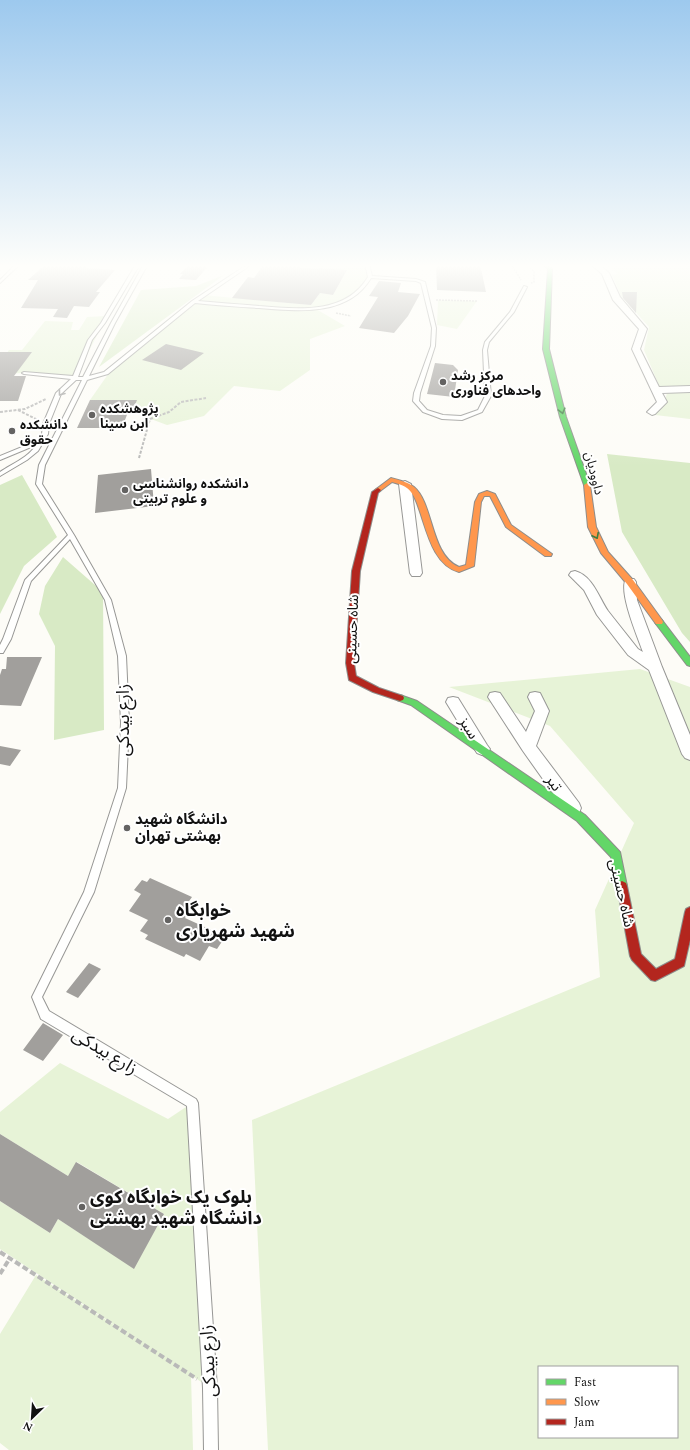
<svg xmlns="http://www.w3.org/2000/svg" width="690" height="1450" font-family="Spectral,'Noto Sans Arabic',serif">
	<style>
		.green { fill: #e7f3d7; fill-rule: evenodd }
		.forest { fill: #d8eac5 }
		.building { fill: #a19f9c }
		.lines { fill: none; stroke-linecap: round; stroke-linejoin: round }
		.lane-casing { stroke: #979795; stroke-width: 2 }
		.street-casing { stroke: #979795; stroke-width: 2 }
		.fast-casing { stroke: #8e8d8b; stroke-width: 2 }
		.slow-casing { stroke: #8e8d8b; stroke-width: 2 }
		.jam-casing { stroke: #8e8d8b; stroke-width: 2 }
		.path-far2 { stroke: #b9b9b8; stroke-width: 1.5; stroke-dasharray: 2 1; stroke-linecap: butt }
		.path-far1 { stroke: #b9b9b8; stroke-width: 2; stroke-dasharray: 3 1.5; stroke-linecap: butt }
		.path { stroke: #b9b9b8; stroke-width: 4; stroke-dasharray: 6 3; stroke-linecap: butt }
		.lane { fill: #fffffe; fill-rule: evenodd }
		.street { fill: #fffffe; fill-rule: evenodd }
		.fast { fill: #63d668; fill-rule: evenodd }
		.slow { fill: #ff974d; fill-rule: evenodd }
		.jam { fill: #b3261e; fill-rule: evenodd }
		.oneway { stroke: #a0a09f }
		.oneway2 { stroke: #3e7d41 }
		.poi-dot { fill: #646362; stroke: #fff; stroke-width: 1.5 }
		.labels { text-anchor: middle; stroke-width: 4; stroke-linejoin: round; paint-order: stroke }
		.far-poi-label { font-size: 13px; font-weight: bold; fill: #111; stroke: #fff; text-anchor: start }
		.far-street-label { font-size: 13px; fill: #111; stroke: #fff }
		.street-label { font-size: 15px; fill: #111; stroke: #fff }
		.poi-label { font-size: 15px; font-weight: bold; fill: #111; stroke: #fff; text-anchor: start }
		.near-street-label { font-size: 18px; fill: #111; stroke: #fff }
		.near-poi-label { font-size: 18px; font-weight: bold; fill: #111; stroke: #fff; text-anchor: start }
	</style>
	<rect width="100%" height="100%" fill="#fdfcf7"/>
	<path class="green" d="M263,264H367C368,268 370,273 369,276C368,296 332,305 316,309L345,326L310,339V370L280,391L234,386L204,416L167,425L132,412L136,400H90L111,370L203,295L311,305L320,293L333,295L347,271Z
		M605,264H690V387L660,388L644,350L649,327L621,296L612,275L618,274Z
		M438,300L477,301L457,329L437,325Z
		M107,316L75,378L24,373L0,374V362L9,350H22L45,321L73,322L71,330H79L87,317Z
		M690,392V419L655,415L664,404L667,393Z
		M640,669L690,687V1450H268L252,1120L600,977L595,910L634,823L550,726L449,687ZM539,1367H677V1437H539Z
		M60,1063L168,1119L192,1103L210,1388L191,1375L193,1450H9L0,1443V1334L36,1275L137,1340L0,1249V1201L50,1233L58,1219L134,1268L164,1214L77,1162L68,1176L0,1134V1112Z"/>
	<path class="forest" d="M224,275L99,367L141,290L196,286Z
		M607,454L690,463V642L682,633L622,532Z
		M22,475L57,537L24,566L0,614V485Z
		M63,557L103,592L104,730L54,740L55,646L39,614L45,586Z"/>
	<path class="building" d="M46,264L88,265L85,268L115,270L96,292H100L89,307L74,306L67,318L53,317L58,309L21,308L38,280H28Z
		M189,264H210L196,280L179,279L183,274H180Z
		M264,264L319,269V268L347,270L333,295L320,293L311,305L232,298L248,277L254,278Z
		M436,264H480L486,292L437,290Z
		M379,281L401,283L398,292L420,294L408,316L394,333L359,328L378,297L369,296Z
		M622,292H637L636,313L623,298Z
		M166,344L204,353L181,370L142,360Z
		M0,352H32L14,376H26L18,401H0Z
		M435,363L453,365L458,370L454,397L427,394Z
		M90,400H137L132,412H128L122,428H77Z
		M151,469L154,506L95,513L98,475Z
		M7,657H42L21,706L0,705V675L2,669H6Z
		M0,746L21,750L10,766L0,764Z
		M150,878L192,897L187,904L193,907L185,918L220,934L217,938L223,940L217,949L209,946L200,961L186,954L184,957L145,939L148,935L140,931L148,920L129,911L141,894L134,890L142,880L147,882Z
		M89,963L101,969L78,998L66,992Z
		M43,1023L63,1035L43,1061L23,1050Z
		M0,1134L68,1176L76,1162L164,1214L134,1269L58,1219L50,1233L0,1201Z"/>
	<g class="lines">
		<g class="lane-casing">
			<path id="lane" d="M16,264H20L0,283V280Z
				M136,264H140L105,323L92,340L78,377H83L111,323L144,264H148L115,323L89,376L104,372L192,301L248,264H252L198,301C219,303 239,304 259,306C298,309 345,315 368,277L365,264H369L372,276L416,279L425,282L436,328L435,346L420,393L419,401L427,410L443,415L461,416L478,410L485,396L483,350L485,342L510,312L524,286L527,287L514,312L489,342L487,350L491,396L482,412L462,420L442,419L423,412L413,401L414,393L431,346L432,328L421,283L416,281L371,278C348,317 298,311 259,308C238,307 216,305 195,303L108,374L87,380L45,465L42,484L74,535L111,600L126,656L129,723L126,788L94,892L42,997L49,1011L196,1099L198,1103L217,1388L218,1450H204L203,1388L187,1106L41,1019L32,997L84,892L118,788L121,723L118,656L105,600L70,539L31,581L11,639L3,653H0V645L3,639L25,580L68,535L36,484L39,465L82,380H76L61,394L49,424L48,434L38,451L27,460L0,476V472C12,464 29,457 36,445L0,460V456L39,440L42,434L43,424L56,393L71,379L24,374L22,373L24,372L73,376L88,340L101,323Z"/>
		</g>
		<g class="street-casing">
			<path id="street" d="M591,264H599L609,273L620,297L647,329L640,349L659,387L690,386V392L662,393L667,402L655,414L652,415L647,412L657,402L632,349L639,329L613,300L602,274Z
				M405,481L411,484L422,573L420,576H412L410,573L399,484Z
				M575,571C593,576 599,598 608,611C618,624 628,636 638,649L643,652C638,638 618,591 626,579H634L636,582L637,600L662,667L690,735V760L685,758L682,754L649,670L628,655L597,615L584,590L569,575L571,572Z
				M495,692L500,693L526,732L535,711L528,697L530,693L535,692L540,693L549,711L536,746L579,803L581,808L579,813L573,815L567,813L523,751L488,697L490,693Z
				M453,697L458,698L487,745L490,749L487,753L482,755L477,753L446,702L448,698Z"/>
		</g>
		<g class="fast-casing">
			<path id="fast" d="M544,264H548L552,269L549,349L566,417L590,485L587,487L584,485L560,417L543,349L548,269Z
				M659,619L662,620L690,657V666L687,665L656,624L655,622L656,620Z
				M400,695L417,701L585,815L620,852L627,886L626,889L622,891L618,889L617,886L611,857L577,821L411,705L397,700L396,698L397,696Z"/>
		</g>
		<g class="slow-casing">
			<path id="slow" d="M391,478C399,480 408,482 414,487C434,504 430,555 459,567L466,565L475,502L479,494L487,491L495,494L511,525L552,554L551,556H545L506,527L490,496H484L481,502L474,566L459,572C433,565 427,531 419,509C417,503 415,497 411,492C407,486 399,484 392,482L380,491H376L375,490Z
				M587,483L590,485L596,527L608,552L633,580L662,620L663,622L662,624H656L627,584L601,553L588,527L584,485Z"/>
		</g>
		<g class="jam-casing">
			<path id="jam" d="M378,488L381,490L378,493L360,571L354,663L356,676L379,688L403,696L404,698L403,700L400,701L373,692L349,680L346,663L352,571L372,492Z
				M622,881L626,883L627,886L641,954L656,969L675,959L685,912L686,909L690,907V940L684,966L655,981L651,980L632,960L630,956L617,886L618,883Z"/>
		</g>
		<path class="path-far2" d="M118,264H129
			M511,264L521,280
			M529,264L534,272V282L531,283
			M436,300L477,301
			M336,313L351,316"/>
		<path class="path-far1" d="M18,410L38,420
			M0,412L25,409L46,399
			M139,458L150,419L169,412L181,402L206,398"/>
		<path class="path" d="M0,1252L197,1379
			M0,1274L10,1258"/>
		<use href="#lane" class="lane"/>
		<use href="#street" class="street"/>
		<use href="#fast" class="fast"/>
		<use href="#slow" class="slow"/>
		<use href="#jam" class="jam"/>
	</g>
	<defs><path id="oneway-chevron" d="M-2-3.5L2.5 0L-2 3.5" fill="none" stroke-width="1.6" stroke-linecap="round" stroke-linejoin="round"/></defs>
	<use class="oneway" href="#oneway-chevron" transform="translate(61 393) rotate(127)"/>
	<g class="oneway2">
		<use href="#oneway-chevron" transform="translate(562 411) rotate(75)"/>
		<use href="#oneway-chevron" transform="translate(596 536) rotate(63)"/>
	</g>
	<linearGradient id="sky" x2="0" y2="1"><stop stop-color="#9dc9ee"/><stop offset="0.57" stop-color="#fefefb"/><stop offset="1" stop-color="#fefefb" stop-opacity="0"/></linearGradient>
	<rect width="690" height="467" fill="url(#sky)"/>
	<g class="poi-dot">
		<circle cx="443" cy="382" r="4"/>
		<circle cx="92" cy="415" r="4"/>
		<circle cx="12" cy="431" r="4"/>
		<circle cx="125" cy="490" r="4"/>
		<circle cx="127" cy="828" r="4"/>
		<circle cx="168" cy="920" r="4"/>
		<circle cx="82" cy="1207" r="4"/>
	</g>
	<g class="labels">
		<g class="far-poi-label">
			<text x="451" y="380">مرکز رشد<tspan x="451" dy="15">واحدهای فناوری</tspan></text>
			<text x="100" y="413">پژوهشکده<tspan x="100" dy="15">ابن سینا</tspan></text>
			<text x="20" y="429">دانشکده<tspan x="20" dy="15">حقوق</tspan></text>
			<text x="133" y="488">دانشکده روانشناسی<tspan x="133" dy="15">و علوم تربیتی</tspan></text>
		</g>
		<g class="far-street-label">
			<text transform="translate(595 473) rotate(76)" y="5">داوودیان</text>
		</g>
		<g class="street-label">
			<text transform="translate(352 629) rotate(-88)" y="5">شاه حسینی</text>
			<text transform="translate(469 728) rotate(58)" y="5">سبز</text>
			<text transform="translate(554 783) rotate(53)" y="5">تیر</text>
			<text transform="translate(622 893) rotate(77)" y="5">شاه حسینی</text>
		</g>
		<g class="poi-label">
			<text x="135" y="824">دانشگاه شهید<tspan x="135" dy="17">بهشتی تهران</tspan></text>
		</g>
		<g class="near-street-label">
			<text transform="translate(123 720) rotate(-90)" y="6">زارع بیدکی</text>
			<text transform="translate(105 1051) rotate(31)" y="6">زارع بیدکی</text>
			<text transform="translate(208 1361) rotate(-93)" y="6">زارع بیدکی</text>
		</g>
		<g class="near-poi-label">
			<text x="176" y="916">خوابگاه<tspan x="176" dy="21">شهید شهریاری</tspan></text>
			<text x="90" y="1203">بلوک یک خوابگاه کوی<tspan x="90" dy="21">دانشگاه شهید بهشتی</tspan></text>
		</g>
	</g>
	<rect x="538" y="1366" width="140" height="72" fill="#ffffff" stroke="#a0a0a0"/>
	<rect x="546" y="1379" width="20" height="6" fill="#63d668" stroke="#a0a0a0"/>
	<text x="574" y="1386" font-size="12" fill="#111111">Fast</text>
	<rect x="546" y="1399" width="20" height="6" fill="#ff974d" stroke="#a0a0a0"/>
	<text x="574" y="1406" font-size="12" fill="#111111">Slow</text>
	<rect x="546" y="1419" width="20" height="6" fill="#b3261e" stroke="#a0a0a0"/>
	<text x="574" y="1426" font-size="12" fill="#111111">Jam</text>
	<g transform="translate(32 1418) rotate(205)" stroke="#ffffff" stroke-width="3" paint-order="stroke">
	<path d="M0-3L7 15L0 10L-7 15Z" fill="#111111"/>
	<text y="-6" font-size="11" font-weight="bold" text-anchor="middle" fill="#111111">N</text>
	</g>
</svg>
